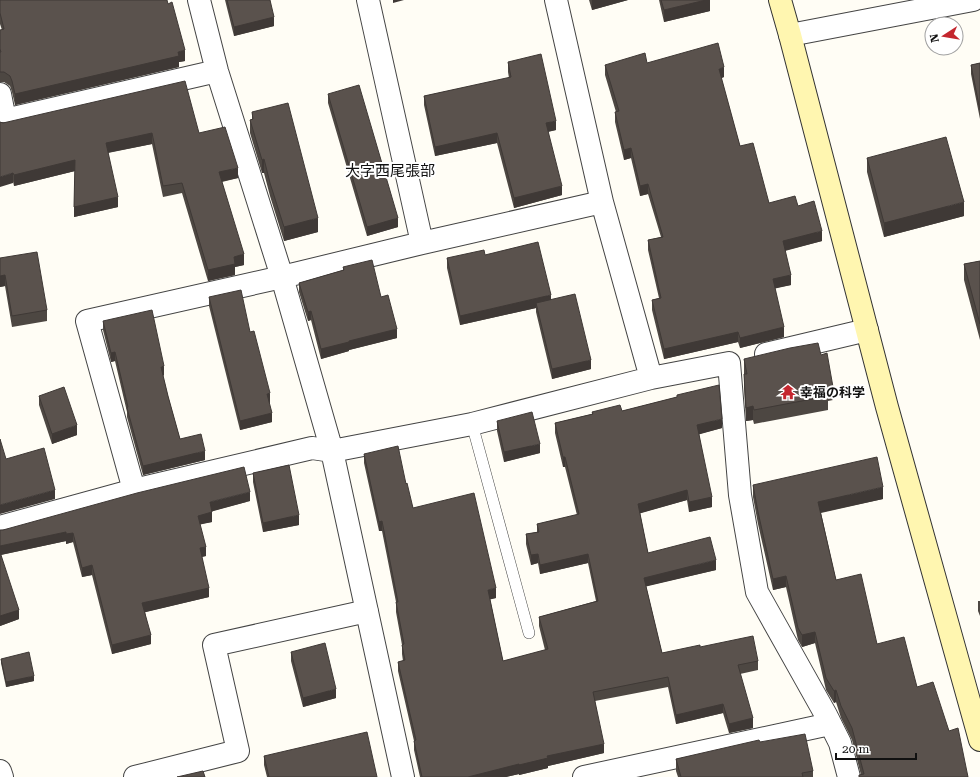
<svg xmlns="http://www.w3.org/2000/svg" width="980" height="777" font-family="'Roboto Serif','Noto Sans JP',serif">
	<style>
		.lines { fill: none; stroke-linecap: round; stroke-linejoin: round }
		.lane-casing { stroke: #444; stroke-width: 12 }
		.street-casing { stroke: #444; stroke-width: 24 }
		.secondary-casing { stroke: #333; stroke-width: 24 }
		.lane { stroke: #fff; stroke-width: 11 }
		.street { stroke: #fff; stroke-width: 22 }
		.secondary { stroke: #fff6b0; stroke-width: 22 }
		.wall { fill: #4d4742 }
		.shaded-wall { fill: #3f3936 }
		.building { fill: #5a524d; stroke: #3f3936 }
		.labels { text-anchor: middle; stroke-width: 4; stroke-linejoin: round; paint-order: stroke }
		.poi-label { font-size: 13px; font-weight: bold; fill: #111; stroke: #fff; text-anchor: start }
		.quarter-label { font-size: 15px; fill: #111; stroke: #fff }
	</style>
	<rect width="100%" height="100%" fill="#fffdf5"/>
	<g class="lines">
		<g class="lane-casing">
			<path id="lane" d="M472,424L529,633"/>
		</g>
		<g class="street-casing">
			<path id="street" d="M199,0L217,71L282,277L332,451L403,777
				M368,0L422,243
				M556,0L602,202L651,378
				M790,35L973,0
				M0,94L5,120
				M0,121L217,71
				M766,354L867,330
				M134,490L87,321L282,277L422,243L602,202
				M0,527L134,490L312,448L332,451L472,424L651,378L729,363L740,495L757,592L826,715L840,743L849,777
				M0,771L2,777
				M135,777L238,751L214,645L367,611
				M584,777L830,724"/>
		</g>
		<g class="secondary-casing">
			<path id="secondary" d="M780,0L790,35L887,407L980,740"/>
		</g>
		<use href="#lane" class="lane"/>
		<use href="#street" class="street"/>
		<use href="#secondary" class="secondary"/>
	</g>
	<path class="wall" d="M0,0L185,61L179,62V67L15,105L12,92L10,86L4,82H0V30H2L0,24Z
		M225,0H270L274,26L234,36Z
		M589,0H628L592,10Z
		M659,0H710V11L664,22Z
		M508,62L556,130L548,132L562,195L514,208L497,143L435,156L424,105V96L509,78L508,72Z
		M647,63L724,77L721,78L740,146L769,203L798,206L822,241L785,251L791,285L775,288L784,337L740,348L738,342L664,359L652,310V300L659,298L648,250V240L661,237L648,194L640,196L631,158L624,160L615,122V112H616L605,75V65Z
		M980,63V119L971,74V65Z
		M328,94L398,227L367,236L328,103Z
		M252,112L318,232L284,241L270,196L264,173H262L250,133V120L252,119Z
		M0,122L199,133L238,178L222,182L244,265L235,267V275L208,281L182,193L163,197L152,144L108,153L118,207L74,217L75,171L14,186Z
		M867,158L964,216L884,237L867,172Z
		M485,255L551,299L591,369L552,379L536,312V308L460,325L447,268V258Z
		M0,258L47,310V321L12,327L5,286L0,287Z
		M980,261V340L964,280V264Z
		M343,267L381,297L397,338L349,350V351L321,359L311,320L308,321L299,292V283L343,270Z
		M209,297L250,332L270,403H269L272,422L240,430L209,306Z
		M103,321L164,375L163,376L168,396L180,439L205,460L143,475L127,417V412L115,361L111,362L103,330Z
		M821,355L833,387V400L828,401V410L754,424L753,420L746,421L744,388V359Z
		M677,395L722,428L699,434L712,507L689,512L687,500L640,513L648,553L716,570L646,586L662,653L700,647L758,661V670L740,674L753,728L729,733L723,713L676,724L668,687L595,701L604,753L548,766V768L519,775V774L506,777H420L414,750V741L398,671V662L403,661L402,654V645L396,612V602L382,531H379L364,463V454L406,484L413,508L496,598L490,599L503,661L545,650L539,626V617L596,601L588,563L540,574L538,563L531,565L526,544V534L537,532V524L577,515L565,467H563L555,433V423L592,414V412L622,411L677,397Z
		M39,396L77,435L52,444L39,405Z
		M497,421L540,453L504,462L497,431Z
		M253,473L299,525L263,532L253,482Z
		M753,485L883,499L821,513L836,580L877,644L917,687L949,731L968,777H859V775H861L852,740L841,718L836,702L834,703L826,690L815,643L802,647L798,640L786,587L773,590L758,524L753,497Z
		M250,501L212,511V522L200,524L206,556L202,557L209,597L145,612L151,644L112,654L92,575L82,577L73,542L66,544V541L1,555L19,619L0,626V530Z
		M978,601H980V616L978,611Z
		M291,652L336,698L303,707L291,661Z
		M1,659L34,681L6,687L1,663Z
		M760,742L813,771V777H678L676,771V759Z
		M264,756L377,777H267L264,765Z"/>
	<path class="shaded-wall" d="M393,0H404L393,3Z
		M592,0H628L592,10Z
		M706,0H710V11L664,22V10Z
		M274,17V26L234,36V27Z
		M185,50V61L179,62V67L15,105V94Z
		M724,67V77L719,79V69Z
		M556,121V130L546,132V123Z
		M152,133V144L106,153V143Z
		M497,133V143L435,156V147Z
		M631,148V158L624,160V150Z
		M264,159V173H262V160Z
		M75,160V171L14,186V175Z
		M238,168V178L219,182V172Z
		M13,173V183L0,187V177Z
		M648,184V194L640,196V186Z
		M562,186V195L514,208V198Z
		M118,197V207L74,217V207Z
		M964,202V216L884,237V223Z
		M318,218V232L284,241V227Z
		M398,218V227L367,236V227Z
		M822,231V241L783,251V241Z
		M244,254V265L235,267V275L208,281V270L234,257Z
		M5,275V286L0,287V276Z
		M791,275V285L773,289V279Z
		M551,295V305L536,303V308L460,325V316Z
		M311,311V320L308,321V312Z
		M784,327V337L740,348V338Z
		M397,329V338L349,350V351L321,359V349L349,341Z
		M738,332V342L664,359V349Z
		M115,352V361L111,362V353Z
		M591,360V369L552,379V369Z
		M164,366V375L161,376V367Z
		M270,393V403H267V394Z
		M753,406V420L746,421V408Z
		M272,413V422L240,430V421Z
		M722,419V428L697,435V425Z
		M77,425V435L52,444V434Z
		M540,444V453L504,462V452Z
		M205,451V460L143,475V466Z
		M563,457H565V467H563Z
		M883,487V499L818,513V502Z
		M55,490V499L0,514V505Z
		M687,490V500L638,514V504Z
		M250,492V501L210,512V502Z
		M712,497V507L689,512V502Z
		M212,512V522L198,525V516Z
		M299,515V525L263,532V523Z
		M382,521V531H379V522Z
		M66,532V541L0,555V546Z
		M73,533V542L66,544V534Z
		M206,547V556L200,557V548Z
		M538,554V563L531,565V555Z
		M588,554V563L540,574V565Z
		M716,560V570L644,587V578Z
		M92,565V575L82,577V568Z
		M786,576V587L773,590V579Z
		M209,588V597L142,613V603Z
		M496,588V598L488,600V590Z
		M19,610V619L0,626V616Z
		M815,632V643L802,647V635Z
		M151,635V644L112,654V645Z
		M34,676V681L6,687V682Z
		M336,689V698L303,707V698Z
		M836,690V702L834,703V691Z
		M723,704V713L676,724V715Z
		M753,718V728L729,733V724Z
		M604,744V753L548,766V768L519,775V765L547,756Z
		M519,764V774L506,777H468Z"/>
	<path class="building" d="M0,0H167L168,4L172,2L185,50L178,52L179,56L15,94L12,81L10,76L4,72H0V52H1L0,49V30L4,29L0,13Z
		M227,0H270L274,17L234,27Z
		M661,0H706L664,10Z
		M718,43L724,67L719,69L740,146L753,143L769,203L795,196L798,206L814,201L822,231L783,241L791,275L773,279L784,327L740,338L738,332L664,349L652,300L661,298L648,240L663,237L648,184L640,186L631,148L624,150L615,112L619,111L605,65L645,53L647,63Z
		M541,54L556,121L546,123L562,186L514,198L497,133L435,147L424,96L511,77L508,62Z
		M980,63V110L971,65Z
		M185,81L199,133L225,127L238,168L219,172L244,254L234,257L235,264L208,270L182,183L163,186L152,133L106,143L118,197L74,207L75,160L14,175L13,173L0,177V122L3,123Z
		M359,85L398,218L367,227L328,94Z
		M288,103L318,218L284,227L270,183L264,159L262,160L250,120L253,119L252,112Z
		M946,137L964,202L884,223L867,158Z
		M538,242L551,295L460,316L447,258L484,250L485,255Z
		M37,252L47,310L12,316L5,275L0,276V258Z
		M372,260L381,297L388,295L397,329L349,341V342L321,349L311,311L308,312L299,283L344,270L343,267Z
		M980,261V324L964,264Z
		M241,290L250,332L254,331L270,393L267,394L272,413L240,421L209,297Z
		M575,294L591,360L552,369L536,303Z
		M152,310L164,366L161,367L168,396L180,439L201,434L205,451L143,466L127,408L128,407L115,352L111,353L103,321Z
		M818,343L821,355L827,353L833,387L826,388L828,396L754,410L753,406L746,408L744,374H747L744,359L790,348Z
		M719,385L722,419L697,425L712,497L689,502L687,490L638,504L648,553L710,537L716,560L644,578L662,653L700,645V647L753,636L758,661L738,665L753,718L729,724L723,704L676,715L668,677L593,692L604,744L547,756L548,758L519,765V764L468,777H422L414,741L416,740L398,662L405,660L402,645L404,644L396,602H398L382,521L379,522L364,454L398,446L406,484L407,483L413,508L474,493L496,588L488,590L503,661L548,649L539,617L598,601L588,554L540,565L538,554L531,555L526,534L539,532L537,524L579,514L565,457H563L555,423L593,414L592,412L620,405L622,411L677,397V395Z
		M64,387L77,425L52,434L39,396Z
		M532,412L540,444L504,452L497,421Z
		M0,439L6,459L44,448L55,490L0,505Z
		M877,457L883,487L818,502L836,580L861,574L877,644L904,637L917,687L933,682L949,731L958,728L968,777H859V775L864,774L852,728L841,706L836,690L834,691L826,678L815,632L802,635L798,628L786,576L773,579L758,512L753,485Z
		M289,465L299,515L263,523L253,473Z
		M244,467L250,492L210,502L212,512L198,516L206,547L200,548L209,588L142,603L151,635L112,645L92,565L82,568L73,533L66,534V532L0,546V530H3L137,493Z
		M0,552L19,610L0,616Z
		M325,643L336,689L303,698L291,652Z
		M29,652L34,676L6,682L1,659Z
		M367,732L377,777H269L264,756Z
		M805,734L813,771L802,773L803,777H681L676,759L759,740L760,742Z
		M203,771L205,777H177Z"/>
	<defs>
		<g id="temple-bare" transform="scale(1.2)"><path d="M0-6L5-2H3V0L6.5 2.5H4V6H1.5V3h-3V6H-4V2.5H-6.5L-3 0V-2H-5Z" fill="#c4262e" stroke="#fff" stroke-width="2.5" paint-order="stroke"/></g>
	</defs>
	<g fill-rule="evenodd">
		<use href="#temple-bare" x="788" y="392"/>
	</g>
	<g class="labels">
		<g class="poi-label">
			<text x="800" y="397">幸福の科学</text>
		</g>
		<g class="quarter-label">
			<text x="390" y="176">大字西尾張部</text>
		</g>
	</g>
	<g transform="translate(944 36) rotate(258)"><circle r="19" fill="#ffffff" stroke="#a0a0a0"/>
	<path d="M0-3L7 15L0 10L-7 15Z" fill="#c4262e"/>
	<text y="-6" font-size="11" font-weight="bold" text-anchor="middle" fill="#111111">N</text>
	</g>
	<path d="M836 753v6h80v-6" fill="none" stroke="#111111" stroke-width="2"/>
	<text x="842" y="753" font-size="12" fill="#111111" stroke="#ffffff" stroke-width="3" paint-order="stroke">20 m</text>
</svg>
